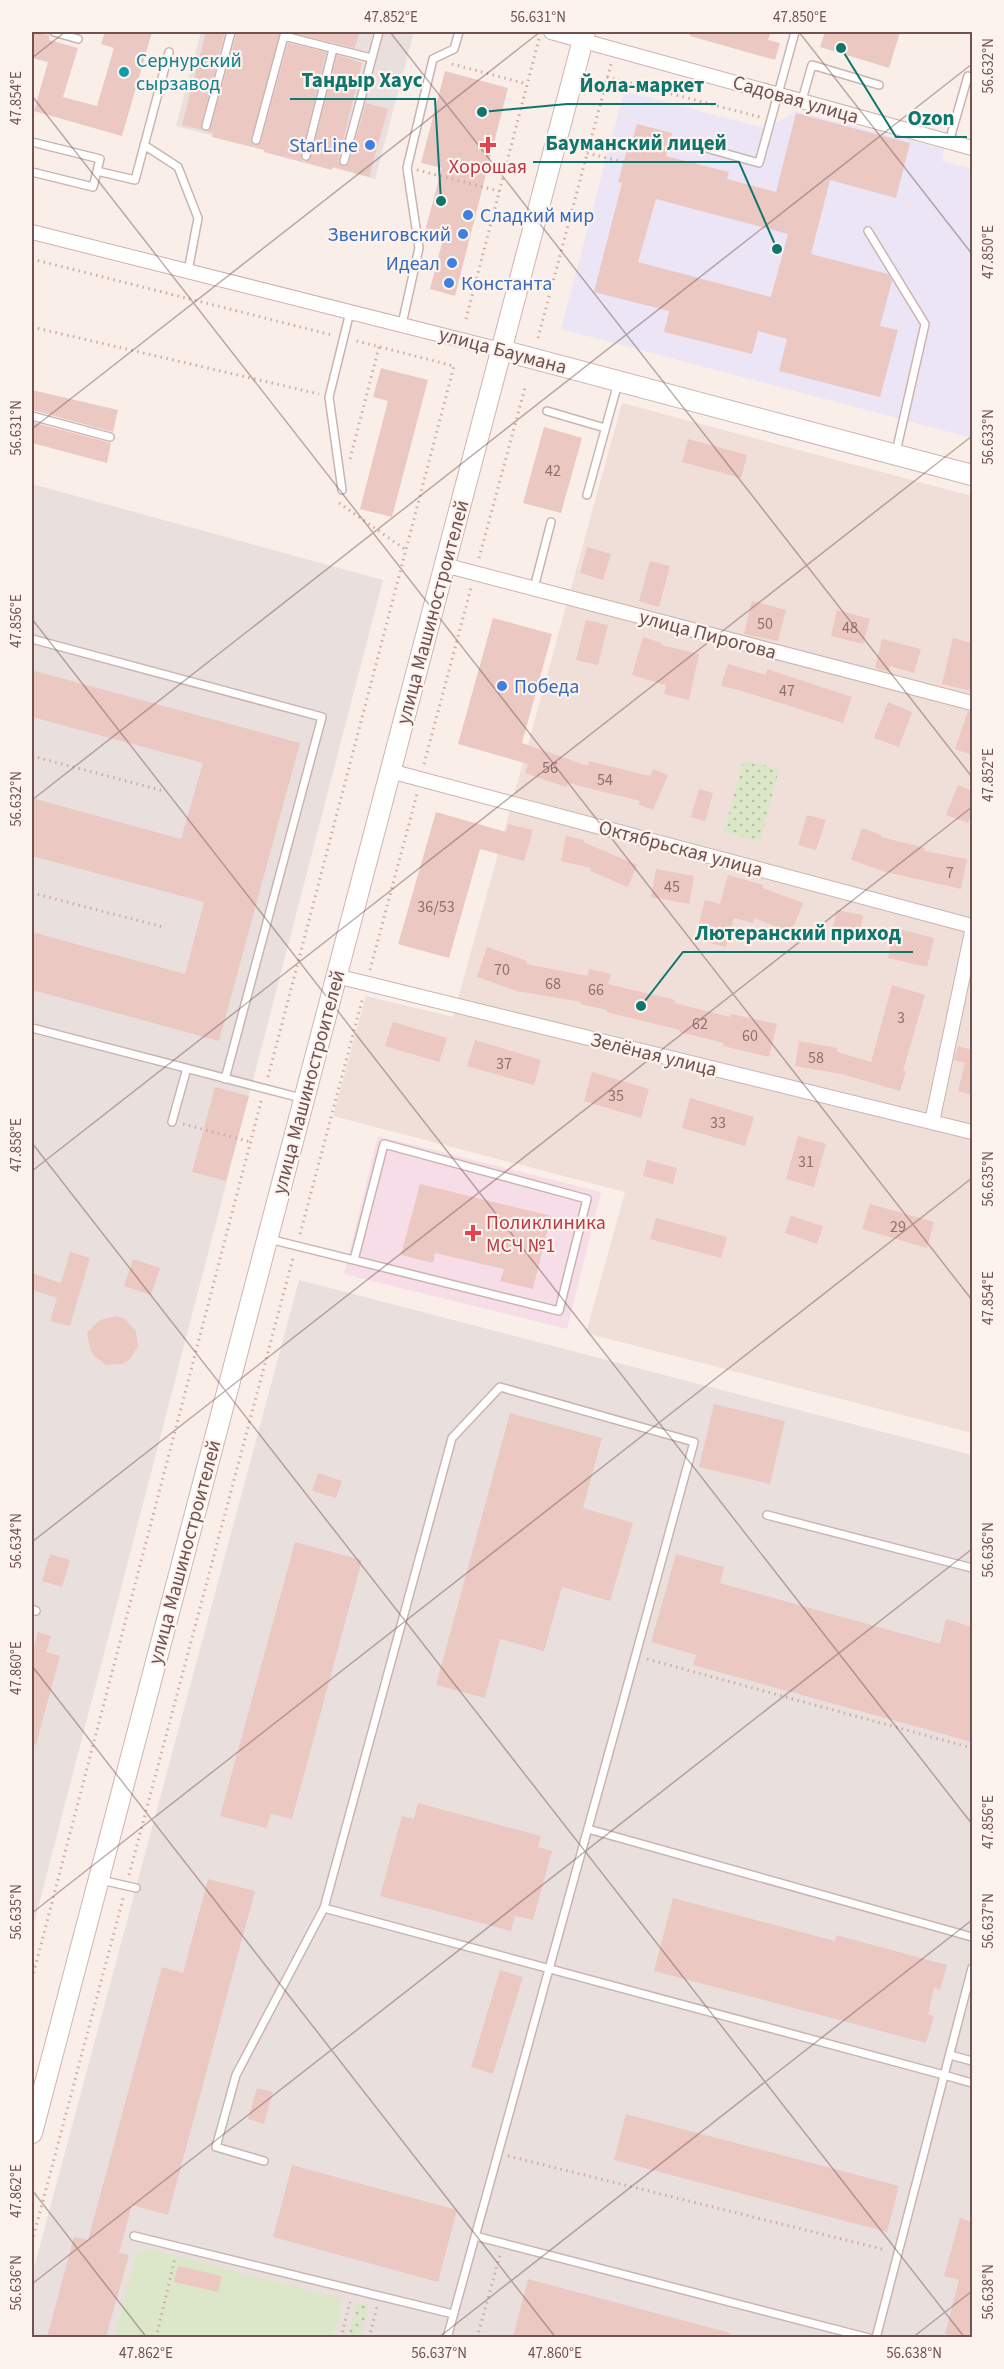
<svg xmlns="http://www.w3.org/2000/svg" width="1004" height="2369" font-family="'Source Sans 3',sans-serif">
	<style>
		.residential { fill: #f0ded8 }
		.industrial { fill: #e9e0de }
		.education { fill: #ebe5f6 }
		.medical { fill: #f6dde7 }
		.grass { fill: url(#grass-dots) }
		.garden { fill: #dce6c8 }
		.building { fill: #ecc8c3; fill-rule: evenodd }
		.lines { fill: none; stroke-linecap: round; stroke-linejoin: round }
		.lane-casing { stroke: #cbb4af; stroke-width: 10 }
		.street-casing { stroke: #cbb4af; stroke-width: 16 }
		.secondary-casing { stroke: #cfb5b0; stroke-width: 22 }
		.path { stroke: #d1aba6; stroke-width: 3; stroke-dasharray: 1.5 4.5; stroke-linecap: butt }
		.lane { stroke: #fff; stroke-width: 7 }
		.street { stroke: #fff; stroke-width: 14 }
		.secondary { stroke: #fff; stroke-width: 20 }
		.ticks { fill: none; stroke: #71524f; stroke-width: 1.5; stroke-opacity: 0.45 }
		.culture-dot { fill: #0f9aa8; stroke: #fdf3ee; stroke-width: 2 }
		.shop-dot { fill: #3f7fe0; stroke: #fdf3ee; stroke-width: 2 }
		.health-dot { fill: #e0444e; stroke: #fdf3ee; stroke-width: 2 }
		.labels { text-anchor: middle; stroke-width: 4.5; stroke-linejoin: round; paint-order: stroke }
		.number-label { font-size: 16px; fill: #90706c }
		.culture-label { font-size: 20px; fill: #0d838f; stroke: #fdf3ee; text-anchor: start }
		.street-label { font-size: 20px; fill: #71524f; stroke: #fdf3ee }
		.shop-label { font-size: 20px; fill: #366cbe; stroke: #fdf3ee; text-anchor: end }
		.health-label { font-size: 20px; fill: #be3a42; stroke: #fdf3ee }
		.leader { fill: none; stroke: #0f766e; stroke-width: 2 }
		.callout-dot { fill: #0f766e; stroke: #fdf3ee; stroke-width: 2 }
		.callout-label { font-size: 21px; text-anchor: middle; font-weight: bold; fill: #0f766e; stroke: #fdf3ee; stroke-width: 4.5; stroke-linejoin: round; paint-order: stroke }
		.neatline { fill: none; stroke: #71524f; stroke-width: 2 }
		.ticks-label { font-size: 15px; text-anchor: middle; fill: #71524f }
	</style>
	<defs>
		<pattern id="grass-dots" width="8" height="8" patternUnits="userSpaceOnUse" patternTransform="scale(1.5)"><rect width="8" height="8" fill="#dce6c8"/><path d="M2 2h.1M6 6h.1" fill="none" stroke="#b7bda5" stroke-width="1.8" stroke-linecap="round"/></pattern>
	</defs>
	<rect width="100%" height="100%" fill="#faeee8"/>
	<path class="residential" d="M622,403L972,496V1433L586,1333L625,1192L333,1116L366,996L453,1017Z"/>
	<path class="industrial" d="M201,32H414L375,179L176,126Z
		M32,484L383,580L32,1931Z
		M299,1280L972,1455V2337L32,2338V2275Z"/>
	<path class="education" d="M624,91L768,129L795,111L944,149L942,161L972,169V438L561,329Z"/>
	<path class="medical" d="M378,1136L601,1192L567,1329L344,1274Z"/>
	<path class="grass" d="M743,760L779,769L760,841L724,832Z
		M357,2303L368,2306L360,2337H348Z"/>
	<path class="garden" d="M148,2249L342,2299L333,2337L114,2338L136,2256L141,2251Z"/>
	<path class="building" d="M33,32L49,35V40L78,48L63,97L97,106L114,48L101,44L105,32H152L122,136L34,111L48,62L32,58Z
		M206,32H225L201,125L203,130L182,125Z
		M237,32H281L251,139L252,144L255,146L261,141L288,43L326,52L301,155L302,160L305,162L311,157L337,55L362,63L338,162L343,166L349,163L366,103L388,109L369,177L333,167L332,170L264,152V150L212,137L213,133L207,132L211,127Z
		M289,32H359L355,48Z
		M690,32H771L768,40L780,43L775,60L690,36Z
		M825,32H900L889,68L820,47Z
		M445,71L508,88L455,296L430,289L442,243L423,238L442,168L421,163Z
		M796,113L910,143L896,198L830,180L811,254L888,274L892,281L880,326L898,330L880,397L779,371L787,339L758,331L752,354L664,332L669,311L594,292L622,183L618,182L628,146H631L637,124L672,133L666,156L729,172L727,179L776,192ZM656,199L788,234L771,297L638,262Z
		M381,368L428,380L392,517L360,509L388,401L373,397Z
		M32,390L118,410L113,432L32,410Z
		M32,422L111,443L107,463L32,443Z
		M544,427L582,438L561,513L523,503Z
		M688,439L747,455L741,478L682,462Z
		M587,547L611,554L603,580L580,573Z
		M650,561L670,566L659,607L639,601Z
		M752,601L786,610L778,641L744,634Z
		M837,610L870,619L863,644L831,636Z
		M493,618L552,634L522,743L588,766L589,761L650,776L653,769L668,775L653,810L638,804L640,801L568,783L566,787L525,773L528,764L458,744Z
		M586,620L608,625L598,665L576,660Z
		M643,637L662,643L661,645L699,654L689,700L664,694L666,685L632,675Z
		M953,638L972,643V691L942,684Z
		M882,639L921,649L914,673L890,666L889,672L875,668Z
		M728,664L766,675L767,669L852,697L843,723L739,690L721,686Z
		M35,671L300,743L219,1041L32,990V932L185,974L204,902L32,856V798L181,839L203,763L32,717V683Z
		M888,702L912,712L899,747L874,738Z
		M968,711L972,712V755L955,749Z
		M958,785L972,791V812L968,823L946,815Z
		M699,789L713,793L705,821L691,817Z
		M436,812L506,832L508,824L533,830L524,861L480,849L449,958L398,944Z
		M807,815L826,820L816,850L798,845Z
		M862,828L881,835V837L925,848L924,851L967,859L961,889L886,872L851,860Z
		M566,836L584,840L583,842L637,865L628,887L590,871L591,868L561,861Z
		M656,869L694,876L689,904L651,897Z
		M728,875L763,885V888L803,903L791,933L754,918L753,923L734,918L726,947L695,939L705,900L720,904Z
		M837,910L863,915L859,937L832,931Z
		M895,928L934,938L927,967L888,958Z
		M487,947L527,961L526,964L588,976L589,969L611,974L608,984L675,1000L674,1003L730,1017L731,1014L777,1024L769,1057L723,1046L724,1043L679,1032L680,1030L606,1012L607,1010L581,1004V1002L517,991L477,977Z
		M892,985L925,995L903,1071L906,1072L900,1091L842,1074L795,1066L799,1041L837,1048V1052L871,1062Z
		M393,1022L447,1038L439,1062L385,1046Z
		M475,1040L541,1060L534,1085L467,1066Z
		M958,1046L972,1050V1095L958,1091L965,1063L954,1060Z
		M592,1072L649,1089L641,1118L584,1101Z
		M215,1087L249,1096L226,1181L192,1172Z
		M690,1098L754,1117L745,1146L682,1128Z
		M798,1136L826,1144L814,1187L786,1179Z
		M647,1160L677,1168L673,1184L643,1176Z
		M420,1184L551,1216L533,1289L500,1281L504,1269L435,1253L433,1263L401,1255Z
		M870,1204L934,1222L927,1248L862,1229Z
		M791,1216L823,1226L817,1244L785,1233Z
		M656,1218L727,1237L721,1258L650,1239Z
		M70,1252L90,1258L70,1326L50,1321L57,1298L32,1290V1273L61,1283Z
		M133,1259L160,1268L151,1295L124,1286Z
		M117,1316L125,1319L136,1331L138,1347L129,1360L122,1364L106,1365L94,1356L90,1349L87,1332L100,1320Z
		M714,1404L785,1421L770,1484L699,1467Z
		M510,1413L602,1438L583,1508L633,1523L610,1601L562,1587L544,1651L500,1639L485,1698L436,1685Z
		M318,1473L342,1481L336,1498L312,1491Z
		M295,1542L362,1560L292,1819L271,1814L266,1828L220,1816Z
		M50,1554L70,1560L62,1587L42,1581Z
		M676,1554L724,1567L720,1583L940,1644L946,1619L972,1627V1742L693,1665L696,1655L651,1642Z
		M38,1632L51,1636L46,1652L60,1656L36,1745L32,1744V1655Z
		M418,1803L541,1836L538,1847L552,1851L533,1920L515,1916L511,1931L380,1896L402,1816L414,1819Z
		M208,1879L255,1891L168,2215L132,2205L119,2253L129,2255L106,2337H47L74,2237L88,2240L162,1967L183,1973Z
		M673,1898L835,1941L836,1935L947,1965L940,1990L934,1988L928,2014L934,2016L926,2043L654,1971Z
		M500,1970L523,1977L493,2074L471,2067Z
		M257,2088L273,2092L264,2124L248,2119Z
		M626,2114L899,2186L887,2232L614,2160Z
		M292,2165L457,2210L438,2282L273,2237Z
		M960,2218L972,2222V2337H957L945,2334L959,2280L944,2276Z
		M178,2266L222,2276L218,2292L174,2282Z
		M528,2279L730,2333V2337H513Z"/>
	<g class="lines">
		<g class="lane-casing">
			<path id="lane" d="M54,32L78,39
				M802,100L812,65L879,85
				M206,126L231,32
				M256,140L284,36L371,58
				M32,142L100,159L93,187L32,172
				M685,142L759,163L795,32
				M949,142L968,76
				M144,145L178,167L198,218L188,271
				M306,156L333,49
				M344,161L379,32
				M97,171L135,180L169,52
				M868,231L925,324L896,452
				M402,324L419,248L407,168L433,59L454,49L459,32
				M547,411L605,428
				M32,416L110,437
				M342,490L329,397L350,312
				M587,495L618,383
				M534,588L551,522
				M32,639L322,717L225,1079
				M32,1028L301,1098
				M172,1122L187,1068
				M269,1239L559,1311L587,1199L384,1144L354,1260
				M767,1515L972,1568
				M32,1609L36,1611
				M588,1829L972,1937
				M101,1880L136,1888
				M950,2055L972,2061
				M264,2161L216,2147L236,2075L324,1908
				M134,2236L453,2314
				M475,2236L869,2338
				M447,2338C529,2039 613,1741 694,1442L500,1387L452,1438L324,1908L944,2075L972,2083
				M876,2338L972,1968"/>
		</g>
		<g class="street-casing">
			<path id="street" d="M551,32L972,148
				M32,232L501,350
				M444,565L972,703
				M390,771L972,926
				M336,976L972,1132
				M932,1122L972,932"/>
		</g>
		<g class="secondary-casing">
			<path id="secondary" d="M501,350L972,475
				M32,2133L585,32"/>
		</g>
		<path class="path" d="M452,64L527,84
			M607,77L760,117
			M587,153L623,162
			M417,170L499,191
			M32,259L332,335
			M466,319L539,39
			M32,327L319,394
			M538,338L611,64
			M350,459L379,347
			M339,503L406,550
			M479,558L526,384
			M32,756L164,791
			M424,764L471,588
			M32,893L163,927
			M370,970L417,794
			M268,1077L454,366L353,340
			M183,1124L251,1142
			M300,1234L363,997
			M647,1659L972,1748
			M129,1875L293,1258
			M32,1979L262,1098
			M508,2156L886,2250
			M32,2242L124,1895
			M156,2338L175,2258
			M341,2338L350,2302
			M369,2338L377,2307
			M477,2338L500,2255"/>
		<use href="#lane" class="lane"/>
		<use href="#street" class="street"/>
		<use href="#secondary" class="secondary"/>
	</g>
	<path class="ticks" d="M390,32L972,777M799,32L972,254M32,58L65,32M32,96L972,1300M32,429L540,32M32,619L972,1824M32,800L972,64M32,1143L965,2338M32,1171L972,436M32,1542L972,807M32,1666L556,2338M32,1913L972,1178M32,2190L147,2338M32,2284L972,1549M438,2338L972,1920M912,2338L972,2291"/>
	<circle class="culture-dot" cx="124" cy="72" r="6"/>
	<g class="shop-dot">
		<circle cx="370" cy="145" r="6"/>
		<circle cx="468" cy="215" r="6"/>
		<circle cx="463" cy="234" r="6"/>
		<circle cx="452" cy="263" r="6"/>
		<circle cx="449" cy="283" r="6"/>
		<circle cx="502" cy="686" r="6"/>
	</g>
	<g class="health-dot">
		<path d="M485 136h6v6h6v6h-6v6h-6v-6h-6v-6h6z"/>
		<path d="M470 1224h6v6h6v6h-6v6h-6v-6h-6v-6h6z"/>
	</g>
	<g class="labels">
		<g class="number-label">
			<text x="553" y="476">42</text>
			<text x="765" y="629">50</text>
			<text x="850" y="633">48</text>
			<text x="787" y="696">47</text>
			<text x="550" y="773">56</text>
			<text x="605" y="785">54</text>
			<text x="950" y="878">7</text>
			<text x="672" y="892">45</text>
			<text x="436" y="912">36/53</text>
			<text x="502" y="975">70</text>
			<text x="553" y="989">68</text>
			<text x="596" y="995">66</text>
			<text x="901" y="1023">3</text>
			<text x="700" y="1029">62</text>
			<text x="750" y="1041">60</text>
			<text x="816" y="1063">58</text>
			<text x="504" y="1069">37</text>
			<text x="616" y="1101">35</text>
			<text x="718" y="1128">33</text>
			<text x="806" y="1167">31</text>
			<text x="898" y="1232">29</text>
		</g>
		<g class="culture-label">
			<text x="136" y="67">Сернурский<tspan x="136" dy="23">сырзавод</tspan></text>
		</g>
		<g class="street-label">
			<text transform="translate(796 99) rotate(16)" y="7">Садовая улица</text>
			<text transform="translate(503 350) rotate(15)" y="7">улица Баумана</text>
			<text transform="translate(432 612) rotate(-75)" y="7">улица Машиностроителей</text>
			<text transform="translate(708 634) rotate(15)" y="7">улица Пирогова</text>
			<text transform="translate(681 848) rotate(15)" y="7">Октябрьская улица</text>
			<text transform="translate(654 1054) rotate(14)" y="7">Зелёная улица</text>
			<text transform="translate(308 1082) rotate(-75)" y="7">улица Машиностроителей</text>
			<text transform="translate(184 1552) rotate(-75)" y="7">улица Машиностроителей</text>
		</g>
		<g class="shop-label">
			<text x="358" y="152">StarLine</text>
			<text x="480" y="222" text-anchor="start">Сладкий мир</text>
			<text x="451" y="241">Звениговский</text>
			<text x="440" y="270">Идеал</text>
			<text x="461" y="290" text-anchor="start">Константа</text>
			<text x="514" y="693" text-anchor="start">Победа</text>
		</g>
		<g class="health-label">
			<text x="488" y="173">Хорошая</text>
			<text x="486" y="1229" text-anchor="start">Поликлиника<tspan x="486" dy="23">МСЧ №1</tspan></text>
		</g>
	</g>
	<path class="leader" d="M441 201L435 99H290M482 112L567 104H716M841 48L896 137H967M777 249L739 162H533M641 1006L683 952H913"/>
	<g class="callout-dot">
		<circle cx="441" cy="201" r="6"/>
		<circle cx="482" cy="112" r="6"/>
		<circle cx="841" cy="48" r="6"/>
		<circle cx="777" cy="249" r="6"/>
		<circle cx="641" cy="1006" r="6"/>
	</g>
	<g class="callout-label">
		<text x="362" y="87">Тандыр Хаус</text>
		<text x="642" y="92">Йола-маркет</text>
		<text x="931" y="125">Ozon</text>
		<text x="636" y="150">Бауманский лицей</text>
		<text x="798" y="940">Лютеранский приход</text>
	</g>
	<rect width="1004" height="2369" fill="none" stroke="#fdf3ee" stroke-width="66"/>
	<rect x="33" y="33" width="938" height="2303" class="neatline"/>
	<g class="ticks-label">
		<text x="391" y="22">47.852°E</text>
		<text x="538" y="22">56.631°N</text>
		<text x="800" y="22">47.850°E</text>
		<text transform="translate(988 66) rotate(-90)" y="5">56.632°N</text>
		<text transform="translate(16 98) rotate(-90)" y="5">47.854°E</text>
		<text transform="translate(988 252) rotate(-90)" y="5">47.850°E</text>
		<text transform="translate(16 428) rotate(-90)" y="5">56.631°N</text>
		<text transform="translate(988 437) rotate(-90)" y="5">56.633°N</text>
		<text transform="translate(16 621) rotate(-90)" y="5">47.856°E</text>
		<text transform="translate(988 775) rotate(-90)" y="5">47.852°E</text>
		<text transform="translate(16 799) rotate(-90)" y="5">56.632°N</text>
		<text transform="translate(16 1145) rotate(-90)" y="5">47.858°E</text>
		<text transform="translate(988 1179) rotate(-90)" y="5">56.635°N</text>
		<text transform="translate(988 1298) rotate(-90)" y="5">47.854°E</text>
		<text transform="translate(16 1541) rotate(-90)" y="5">56.634°N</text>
		<text transform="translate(988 1550) rotate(-90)" y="5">56.636°N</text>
		<text transform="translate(16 1668) rotate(-90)" y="5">47.860°E</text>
		<text transform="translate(988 1822) rotate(-90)" y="5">47.856°E</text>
		<text transform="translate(16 1912) rotate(-90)" y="5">56.635°N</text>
		<text transform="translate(988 1921) rotate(-90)" y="5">56.637°N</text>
		<text transform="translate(16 2191) rotate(-90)" y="5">47.862°E</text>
		<text transform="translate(16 2283) rotate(-90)" y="5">56.636°N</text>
		<text transform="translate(988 2292) rotate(-90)" y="5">56.638°N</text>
		<text x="146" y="2358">47.862°E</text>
		<text x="439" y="2358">56.637°N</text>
		<text x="555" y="2358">47.860°E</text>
		<text x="914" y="2358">56.638°N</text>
	</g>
</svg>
